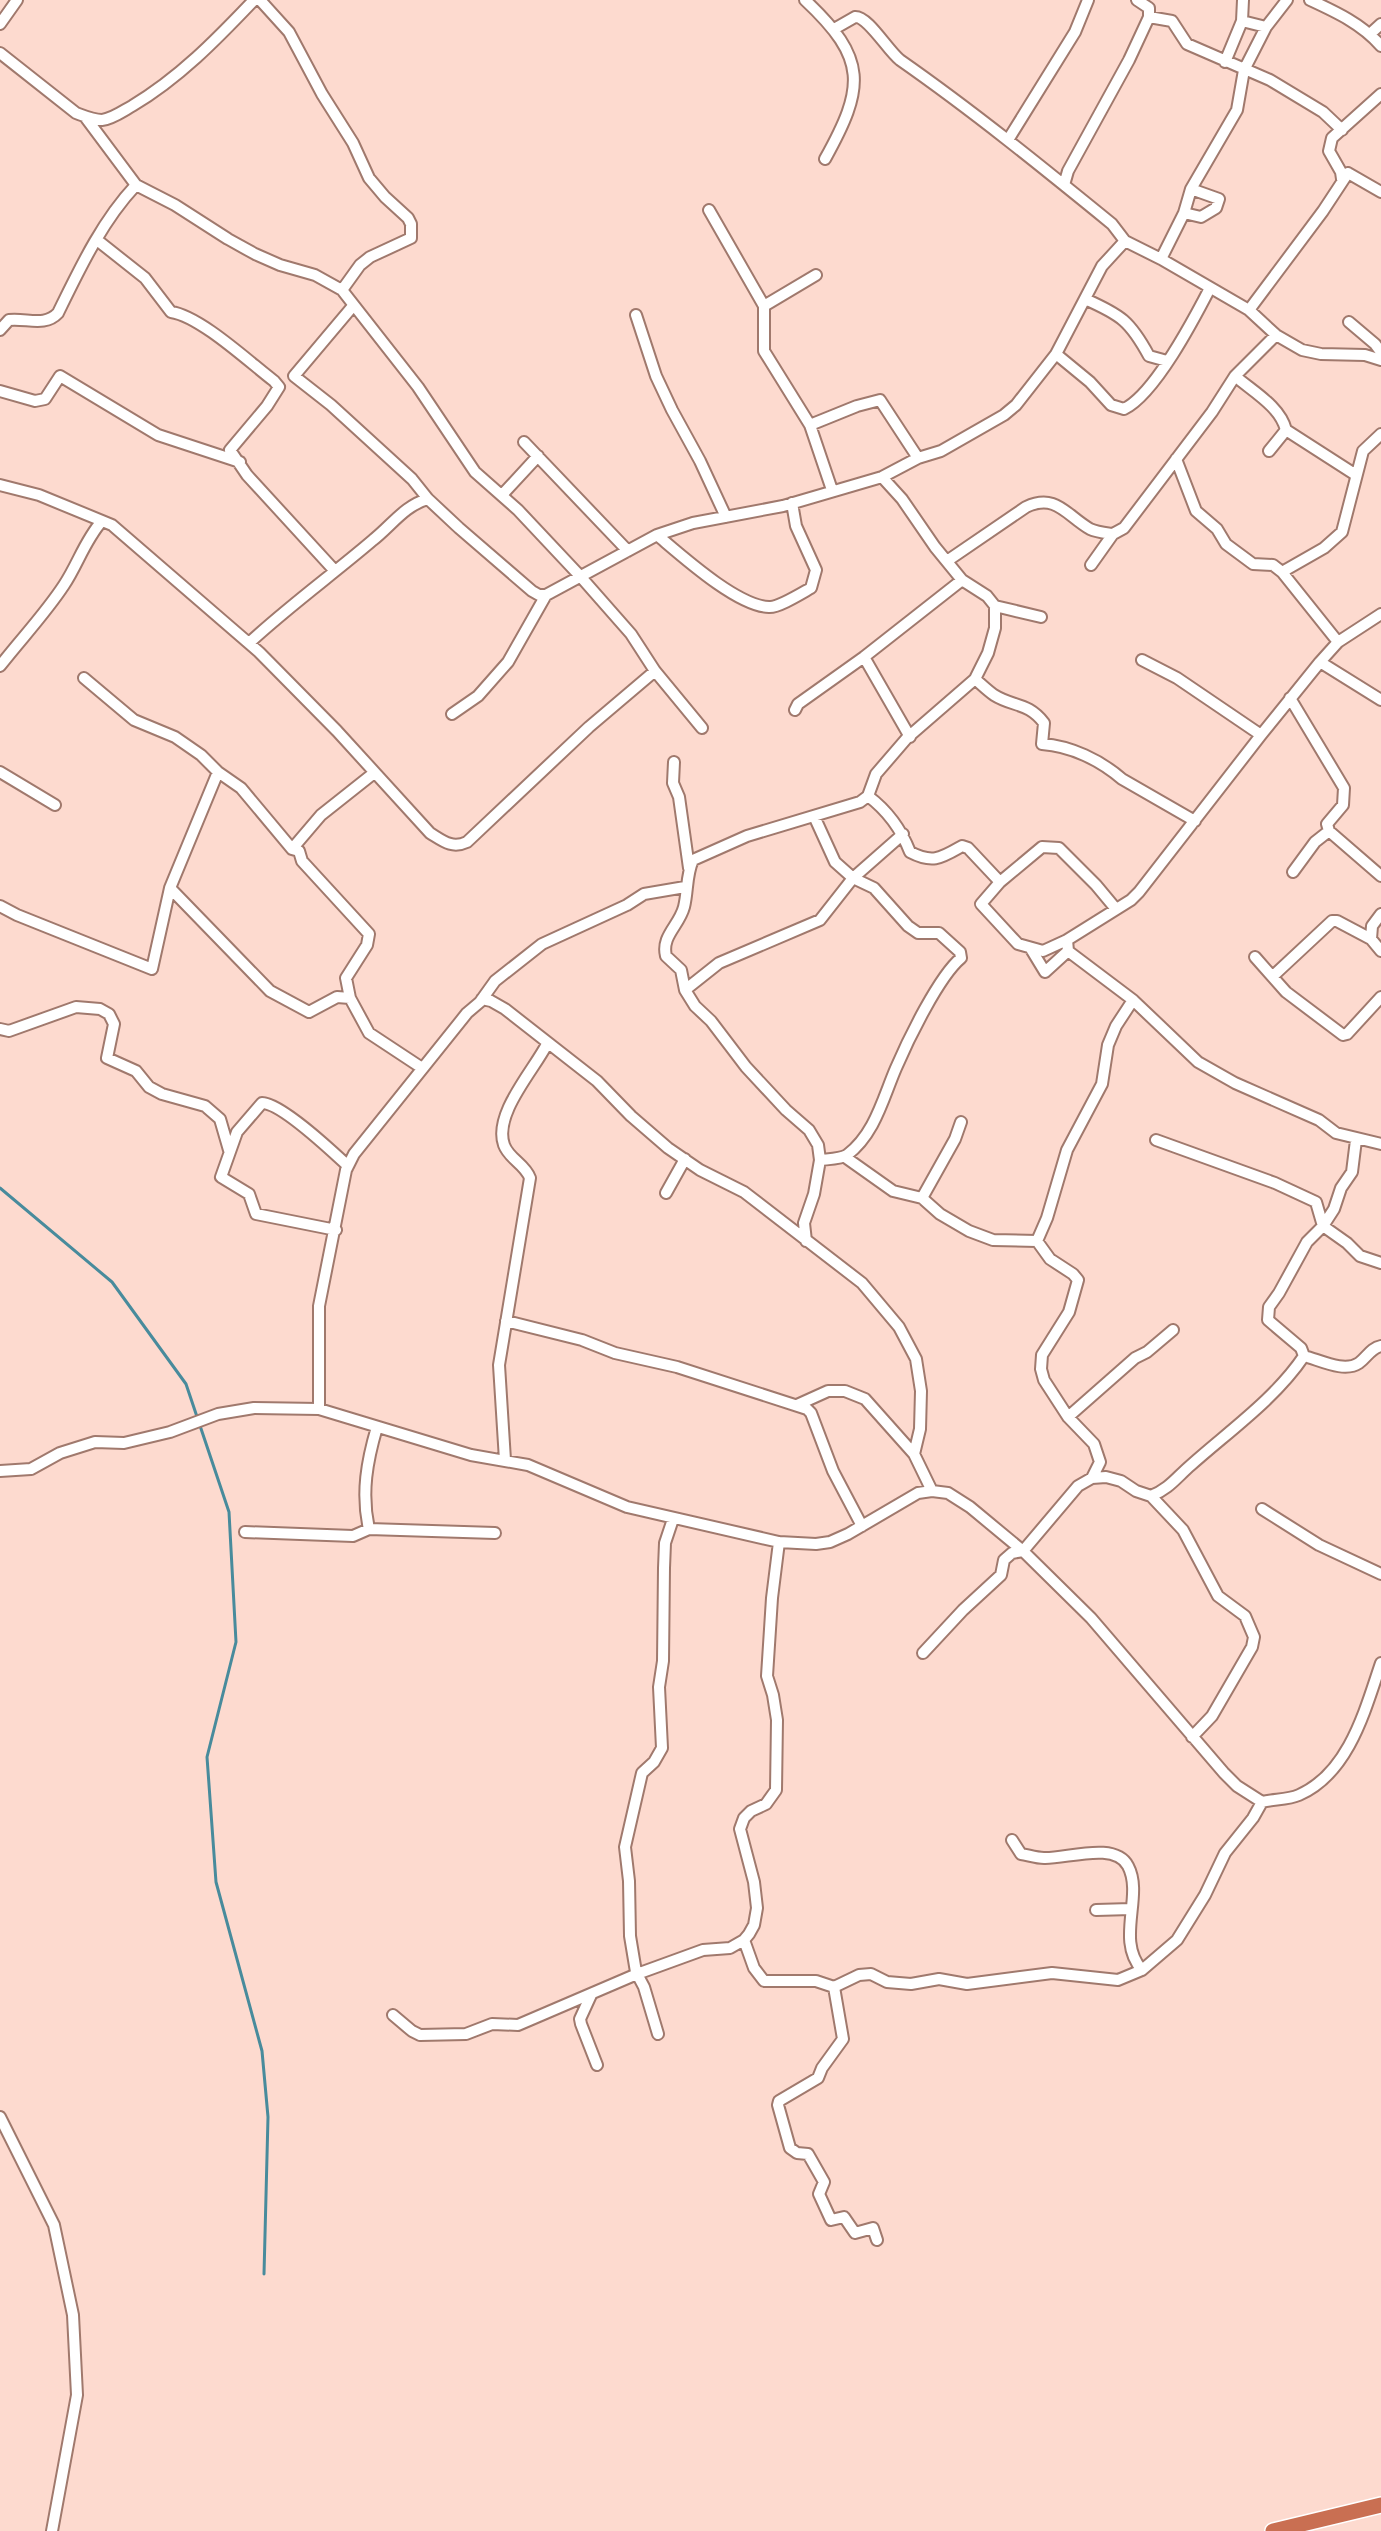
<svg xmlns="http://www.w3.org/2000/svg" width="1381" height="2531" font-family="Merriweather,serif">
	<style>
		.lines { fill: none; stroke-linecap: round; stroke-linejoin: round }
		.stream { stroke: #488b9c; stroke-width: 3 }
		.minor-casing { stroke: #a0796d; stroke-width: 14 }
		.highway-casing { stroke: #fff; stroke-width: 18 }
		.minor { stroke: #fff; stroke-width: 10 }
		.highway { stroke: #c96f52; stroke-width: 15 }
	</style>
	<rect width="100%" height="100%" fill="#fddacf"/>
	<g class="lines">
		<path class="stream" d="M0,1188L112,1282L186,1384L229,1512L236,1642L207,1757L216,1882L262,2051L268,2117L264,2274"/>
		<g class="minor-casing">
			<path id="minor" d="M260,0L289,32L322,94L353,143L369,178L385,197L408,218L411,224V238L370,257L360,265L342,290
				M805,0C868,59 865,87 825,159
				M1137,0L1149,8V17L1172,21L1187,44L1270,80L1323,112L1342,130
				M1243,0L1242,21L1266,27
				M1310,0C1336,12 1362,24 1381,46
				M0,24L17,0
				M834,29L855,17C868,16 888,51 900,60C973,111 1042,167 1112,224L1125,241L1161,259L1249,310L1276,335L1302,350L1321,354L1365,355L1381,360
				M1370,34L1381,24
				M0,53L76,113C84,116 93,120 102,120C112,119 123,111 132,106C179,78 216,40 254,0
				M1225,62L1242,21
				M86,118L136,185L175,205L228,239L255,254L280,265L315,275L342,290L418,387L475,472L518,510L580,576L631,634L655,671L702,728
				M1008,140L1075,32L1088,0
				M1348,173L1381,192
				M1346,175L1342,179L1341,172L1329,151L1332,138L1381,94
				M1064,185L1068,171L1129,60L1149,17
				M709,210L764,306V351L810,425L832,490
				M1184,213L1201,217L1216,208L1219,199L1191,189
				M97,240L145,278L171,312C200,316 249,362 274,381L279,387L267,406L230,450L247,475L335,571
				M1161,259L1184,213L1191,189L1237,110L1244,70L1266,27L1287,0
				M1085,299C1121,315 1130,321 1149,356L1167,361
				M353,306L294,376L331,405L412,479L428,499L459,528L532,591L539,595H546L657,535L693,523L783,506L882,477L918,458L941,451L1004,415L1016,405L1056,354L1102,266L1125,241
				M764,306L816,275
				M1249,310L1323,211L1348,173
				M636,315L656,376L672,410L700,461L726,517
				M1349,322L1375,344L1381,352
				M0,330L9,320C27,318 45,327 58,313C80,268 102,221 136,185
				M1056,354L1090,382L1111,405L1124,409C1155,394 1194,319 1210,288
				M1235,376C1252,391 1280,406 1286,430L1269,451
				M0,391L35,401L45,399L60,376L158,435L240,462
				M810,425L857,406L880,400L918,458
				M1286,430L1356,475
				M524,442L628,551
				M1176,459L1196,511L1217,529L1226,544L1253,564L1273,565L1282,572L1338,642
				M0,485L39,495L112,525L259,652L337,731L430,833C443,841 452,849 467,842L589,727L655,671
				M502,495L538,456
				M657,535C682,556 737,606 769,607C778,608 802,593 811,588L816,570L796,526L792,503
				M947,561L1026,507C1056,493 1066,515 1090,529C1096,532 1106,533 1113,534L1124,528L1212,412L1235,376L1276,335
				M1091,565L1113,534
				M1282,572L1324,548L1342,532L1363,451L1381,434
				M995,606L1041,617
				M249,643C289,606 332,575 373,540C391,526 405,505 428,499
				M864,657L910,737
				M1142,660L1177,678L1261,735
				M1320,662L1381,700
				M0,666C21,639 45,614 64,585C78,564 85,540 102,521
				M84,678L134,720L175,737L201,755L218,772L241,788L292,849L321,815L374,773
				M975,679C981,684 987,690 994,695C1013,707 1028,702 1044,723L1042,744C1071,746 1100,760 1122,779L1195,821
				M1290,698L1344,788L1343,805L1327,824L1329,831L1381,876
				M795,710L798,704L864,657L962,580
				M452,714L478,696L508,662L546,595
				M674,762L673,783L679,797L689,868
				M0,772L55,805
				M868,796C888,811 901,829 910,852C933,864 941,858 962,846L968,848L1000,882L981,904L1018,944L1043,951L1067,940L1068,951L1133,1000L1198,1062L1235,1083L1319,1120L1336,1133L1381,1144
				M814,816L835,862L853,878L874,888L908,926L918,933H939L960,952L961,958C939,976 908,1040 896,1068C883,1098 875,1134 847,1155C841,1159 828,1159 820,1160
				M292,849L299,851L302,861L369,934L367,945L346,978L350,998L369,1033L422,1068
				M1293,872L1315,842L1329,831
				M1000,882L1042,847L1059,848L1096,885L1116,909
				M170,888L270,991L309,1012L337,997L350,998
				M0,906L17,915L152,969L170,888L218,772
				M1371,939L1372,926L1381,914
				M1067,940L1131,900L1139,892L1261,735L1320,662L1338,642L1381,614
				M1031,949L1045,972L1068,951
				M1255,957L1286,992L1343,1035L1347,1034L1381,997
				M1273,976L1332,921H1337L1371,939L1381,951
				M685,990L719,963L820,920L853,878L903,834
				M482,999L491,1001L505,1009L597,1081L631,1116L668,1148L700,1170L744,1192L862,1283L899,1327L916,1359L921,1391L920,1429L914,1454
				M0,1029L9,1031L76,1007L100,1009L109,1014L114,1024L107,1058L136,1071L149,1087L162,1094L205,1106L220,1119L229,1150
				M1156,1140L1275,1183L1316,1202L1323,1226L1347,1243L1360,1256L1381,1263
				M1356,1140L1352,1172L1341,1188L1334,1209L1323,1226L1307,1242L1279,1293L1269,1307L1268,1320L1301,1348L1304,1356C1320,1360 1344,1373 1359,1363C1367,1357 1371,1348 1381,1346
				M845,1157L893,1191L922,1198L940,1214L969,1231L993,1240L1037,1241L1050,1259L1073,1274L1078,1280L1069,1312L1042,1355L1041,1369L1044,1380L1068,1417L1094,1444L1100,1462L1092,1478
				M666,1193L685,1159
				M922,1198L955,1139L961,1122
				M336,1230L256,1214L249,1194L221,1177L237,1132L262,1103C281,1103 333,1152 348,1166
				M806,1241L804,1223L814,1194L820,1160L818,1145L809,1130L786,1110L746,1067L711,1021L695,1006L685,990L681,970L666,956C661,936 679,926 684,907C688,891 686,875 693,860L747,836L860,802L868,796L876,774L907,738L975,679L988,653L995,628V606L987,596L962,580L935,547L902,499L882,477
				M1037,1241L1047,1218L1067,1150L1102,1084L1108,1045L1116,1026L1133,1000
				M506,1321L582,1340L615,1353L677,1367L807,1409L811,1413L833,1471L862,1526
				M797,1405L828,1391H845L865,1399L914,1454L932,1491
				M319,1409V1306L346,1170L354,1154L467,1013L480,1002L495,981L542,944L627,905L644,894L685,887
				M1068,1417L1135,1358L1147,1352L1173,1330
				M505,1460L499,1365L530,1178C525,1164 509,1159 504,1145C493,1114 534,1070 547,1044
				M0,1471L31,1469L60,1453L95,1442L124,1443L170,1432L218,1414L254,1408L319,1409L471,1455L528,1465L627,1507L779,1542L816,1544L830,1542L848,1534L918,1493L932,1491L948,1493L970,1507L1023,1551L1091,1618L1224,1773L1237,1786L1262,1802C1273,1799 1288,1800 1299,1795C1349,1773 1365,1710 1381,1663
				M1151,1496C1169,1489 1177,1477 1191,1465C1229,1431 1275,1399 1304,1356
				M1262,1509L1319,1545L1381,1574
				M369,1529C361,1493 367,1461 377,1427
				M245,1532L353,1536L369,1529L495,1533
				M923,1653L963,1610L1001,1575L1004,1560L1012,1553L1023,1551L1078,1486L1092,1478L1106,1477L1121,1481L1136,1491L1151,1496L1183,1530L1218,1596L1245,1616L1254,1637L1252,1647L1212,1716L1192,1737
				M1012,1840L1021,1854C1028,1855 1036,1858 1044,1858C1066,1859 1115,1841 1128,1866C1144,1896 1115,1940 1142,1970
				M1096,1910L1131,1909
				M744,1940L754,1968L764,1981H816L834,1987L859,1975L871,1974L887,1982L911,1984L939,1979L967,1984L1052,1973L1118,1980L1142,1970L1177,1940L1205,1895L1225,1853L1253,1818L1262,1802
				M834,1987L843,2039L822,2068L818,2078L779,2101L778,2105L790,2148L797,2153L808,2154L824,2182L819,2194L831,2220L844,2217L855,2233L873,2228L877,2240
				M591,1995L580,2019L581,2024L597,2065
				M393,2015L412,2031L420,2035L466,2034L492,2024L518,2025L637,1974L703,1950L730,1948L744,1940L749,1934L754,1925L757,1908L754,1882L740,1829L744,1818L751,1811L766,1804L776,1790L777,1720L773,1695L767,1676L772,1598L779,1542
				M658,2034L644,1987L636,1972L630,1936L629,1881L625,1847L642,1773L654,1762L662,1748L659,1687L663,1661L664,1568L665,1543L673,1519
				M0,2117L54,2225L73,2315L77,2395L52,2531"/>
		</g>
		<g class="highway-casing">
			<path id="highway" d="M1273,2531L1381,2505"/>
		</g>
		<use href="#minor" class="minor"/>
		<use href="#highway" class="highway"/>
	</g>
</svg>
